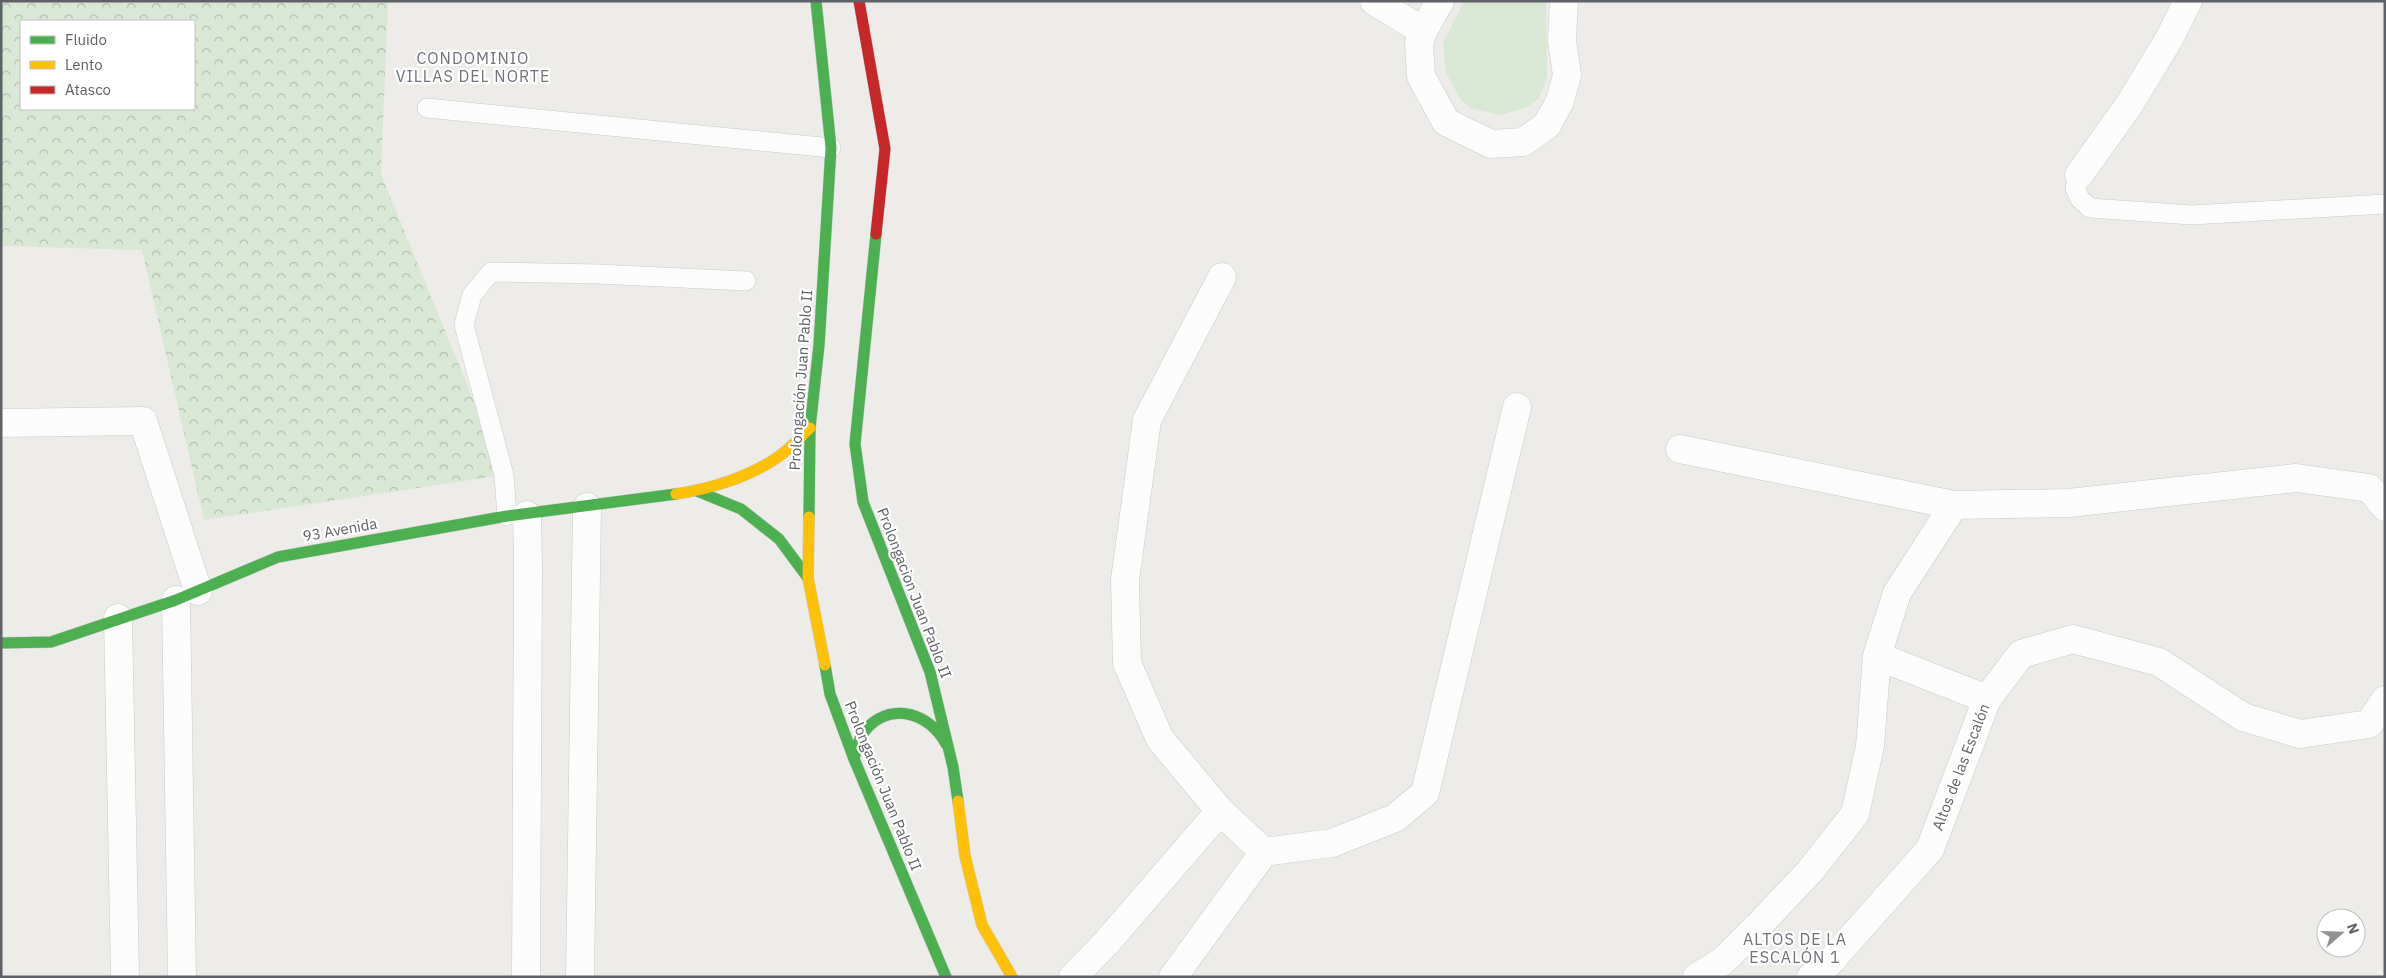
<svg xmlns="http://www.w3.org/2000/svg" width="2386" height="978" font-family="'IBM Plex Sans',sans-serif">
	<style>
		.green { fill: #d8e8d5 }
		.forest { fill: url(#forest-crowns); fill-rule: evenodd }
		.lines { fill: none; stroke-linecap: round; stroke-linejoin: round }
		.lane-casing { stroke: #cacaca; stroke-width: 20 }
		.street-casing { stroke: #cacaca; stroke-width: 29 }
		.fast-casing { stroke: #cacac9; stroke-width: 12 }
		.slow-casing { stroke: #cacac9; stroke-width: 12 }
		.jam-casing { stroke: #cacac9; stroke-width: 12 }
		.lane { stroke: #fcfcfc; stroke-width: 19 }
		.street { stroke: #fcfcfc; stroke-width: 28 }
		.fast { stroke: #4caf50; stroke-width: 11 }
		.slow { stroke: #ffc107; stroke-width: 11 }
		.jam { stroke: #c62828; stroke-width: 11 }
		.labels { text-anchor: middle; stroke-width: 4.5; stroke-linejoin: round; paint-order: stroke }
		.street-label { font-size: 15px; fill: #5e6165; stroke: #fff }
		.neighbourhood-label { font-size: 16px; letter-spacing: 1px; fill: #6f7377; stroke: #fff }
	</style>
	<defs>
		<pattern id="forest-crowns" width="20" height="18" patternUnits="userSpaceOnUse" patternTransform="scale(1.25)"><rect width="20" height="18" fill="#d8e8d5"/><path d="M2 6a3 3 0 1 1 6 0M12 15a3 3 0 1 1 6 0" fill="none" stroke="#b2bfb0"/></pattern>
	</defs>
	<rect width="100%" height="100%" fill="#edece8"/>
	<path class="green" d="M1464,1H1546L1547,77L1539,98L1527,107L1502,115L1472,109L1461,100L1446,73L1443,43Z"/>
	<path class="forest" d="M1,1H388L381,174L504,475L204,520L142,250L1,246ZM21,21H194V109H21Z"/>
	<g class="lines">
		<g class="lane-casing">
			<path id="lane" d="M427,108L831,148
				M2079,175L2075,188L2080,199L2090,208L2192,215L2385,204
				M507,516L504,475L464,325L472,295L491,272L598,274L746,281"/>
		</g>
		<g class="street-casing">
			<path id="street" d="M1374,1L1423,31
				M1440,1L1423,31L1419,43L1421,76L1446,122L1491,144L1523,142L1547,125L1560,101L1567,75L1562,40L1564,1
				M2079,175L2129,105L2169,39L2188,1
				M1222,277L1147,420L1125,580L1127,663L1160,739L1220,811L1264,852
				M1,423L143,421L198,591
				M1680,449L1954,505L2069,503L2296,478L2369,488L2385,507
				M176,600L182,977
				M118,618L125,977
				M1877,656L1987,699
				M526,977L528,568L527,515
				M580,977L587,507
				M1073,977L1107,942L1220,811
				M1173,977L1264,852L1332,843L1395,818L1425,793L1517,407
				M1697,977L1723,961L1758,926L1810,871L1855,814L1870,746L1877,656L1897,593L1954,505
				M1811,977L1829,963L1930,849L1987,699L2021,654L2073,639L2159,662L2243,717L2300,734L2369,724L2385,700"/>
		</g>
		<g class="fast-casing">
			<path id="fast" d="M876,234L855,444L863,502L930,672L953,767L958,801
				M697,491L741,509L779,539L808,578
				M809,517L810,428L819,345L831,148L816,1
				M1,643L51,642L176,600L278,557L507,516L676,494
				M825,665L830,694L854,759L946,977
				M854,759C857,747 859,736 868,727C894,701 931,715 946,744"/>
		</g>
		<g class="slow-casing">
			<path id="slow" d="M676,494C710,489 749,477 778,457C790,449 800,437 810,428
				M809,517L808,578L825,665
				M958,801L965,856L982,925L1012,977"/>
		</g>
		<g class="jam-casing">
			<path id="jam" d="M859,1L885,149L876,234"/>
		</g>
		<use href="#lane" class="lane"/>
		<use href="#street" class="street"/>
		<use href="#fast" class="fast"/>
		<use href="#slow" class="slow"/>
		<use href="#jam" class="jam"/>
	</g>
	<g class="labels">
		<g class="street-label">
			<text transform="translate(801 380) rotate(-86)" y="5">Prolongación Juan Pablo II</text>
			<text transform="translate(340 530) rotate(-10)" y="5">93 Avenida</text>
			<text transform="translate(914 593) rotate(69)" y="5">Prolongacion Juan Pablo II</text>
			<text transform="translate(1961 767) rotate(-69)" y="5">Altos de las Escalón</text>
			<text transform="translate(883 786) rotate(68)" y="5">Prolongación Juan Pablo II</text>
		</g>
		<g class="neighbourhood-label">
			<text x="473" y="64">CONDOMINIO<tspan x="473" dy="18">VILLAS DEL NORTE</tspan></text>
			<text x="1795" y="945">ALTOS DE LA<tspan x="1795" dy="18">ESCALÓN 1</tspan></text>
		</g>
	</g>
	<rect width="2386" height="978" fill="none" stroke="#5e6165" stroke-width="5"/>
	<rect x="20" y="20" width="175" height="90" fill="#ffffff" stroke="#bfc0c1"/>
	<rect x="30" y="36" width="25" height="8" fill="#4caf50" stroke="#bfc0c1"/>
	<text x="65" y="45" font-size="15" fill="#5e6165">Fluido</text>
	<rect x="30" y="61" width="25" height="8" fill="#ffc107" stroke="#bfc0c1"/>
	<text x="65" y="70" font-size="15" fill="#5e6165">Lento</text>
	<rect x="30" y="86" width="25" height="8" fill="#c62828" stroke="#bfc0c1"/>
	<text x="65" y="95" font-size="15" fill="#5e6165">Atasco</text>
	<g transform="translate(2341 933) rotate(70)"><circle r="24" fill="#ffffff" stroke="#bfc0c1"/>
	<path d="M0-4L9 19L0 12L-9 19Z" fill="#909293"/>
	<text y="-8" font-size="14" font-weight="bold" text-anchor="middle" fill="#5e6165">N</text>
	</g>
</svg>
